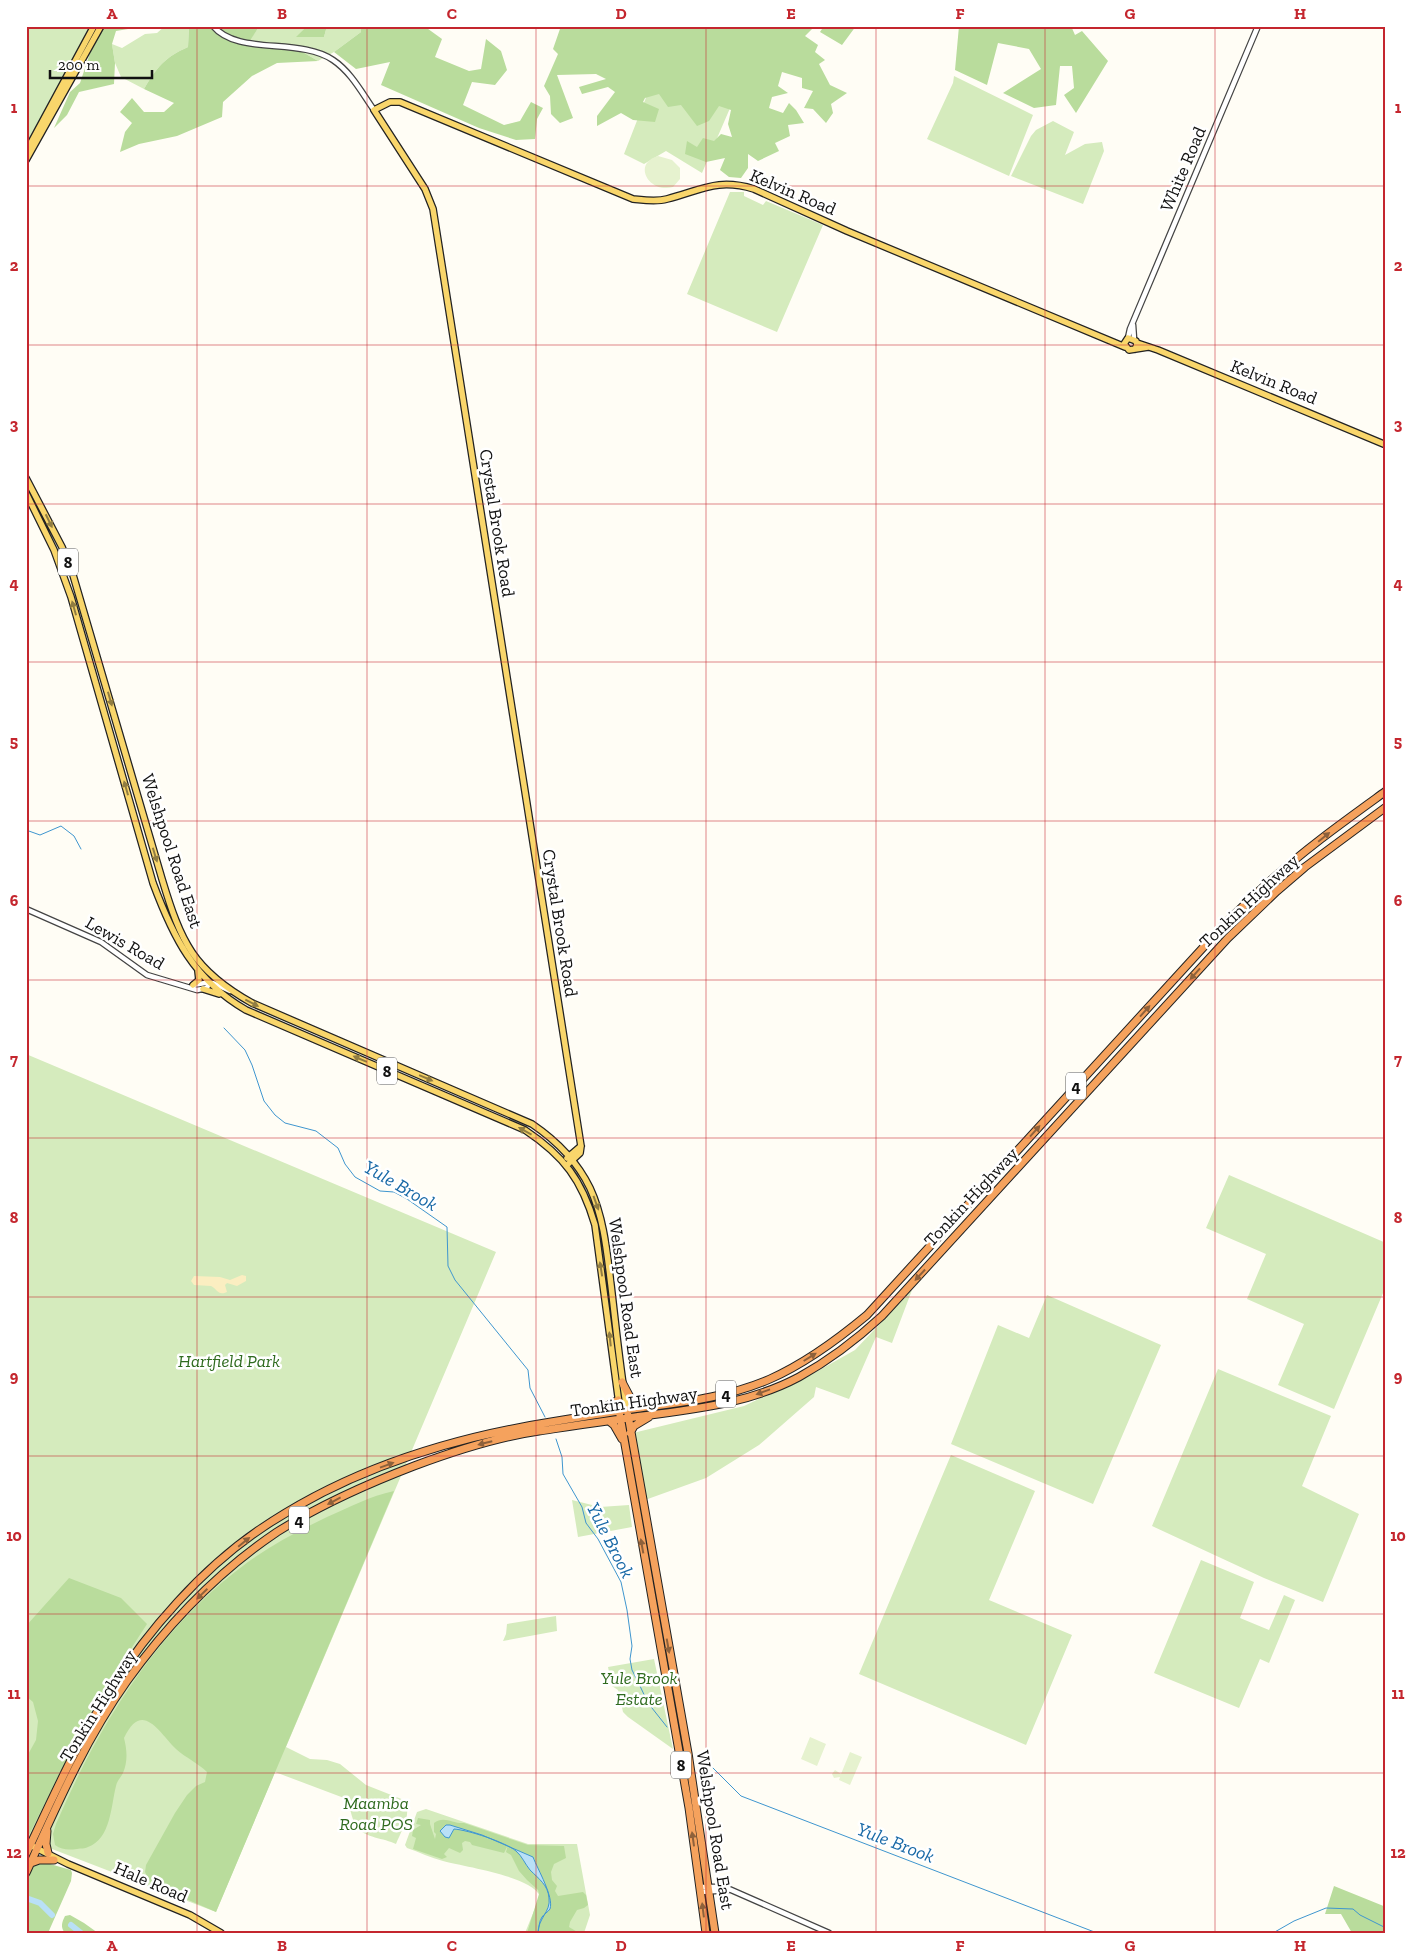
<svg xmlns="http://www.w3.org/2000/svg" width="1412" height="1959" font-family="'Zilla Slab',serif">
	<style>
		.green { fill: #d5ebbd }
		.forest { fill: #b9dc9c }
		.sand { fill: #fbeec1 }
		.pitch { fill: #e6f2cf }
		.water { fill: #b9e0f7; stroke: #3f96cf }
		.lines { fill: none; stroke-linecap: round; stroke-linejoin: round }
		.stream { stroke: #3f96cf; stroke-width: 1 }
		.river { stroke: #b9e0f7; stroke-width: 6 }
		.minor-casing { stroke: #444; stroke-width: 7 }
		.major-casing { stroke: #222; stroke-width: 8 }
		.highway-casing { stroke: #222; stroke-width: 9 }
		.minor { stroke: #fff; stroke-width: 4.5 }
		.major { stroke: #f9d66b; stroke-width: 5.5 }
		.highway { stroke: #f5a25d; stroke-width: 7 }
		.oneway { fill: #917d42 }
		.oneway2 { fill: #8e613b }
		.grid { fill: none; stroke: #c4262e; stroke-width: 1; stroke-opacity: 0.55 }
		.labels { text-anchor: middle; stroke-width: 5; stroke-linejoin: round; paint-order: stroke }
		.shield { fill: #fff; stroke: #585858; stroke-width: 1 }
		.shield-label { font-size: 16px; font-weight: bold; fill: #111 }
		.street-label { font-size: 18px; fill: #111; stroke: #fff }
		.park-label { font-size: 18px; font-style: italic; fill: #2f6b1f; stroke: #fff }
		.water-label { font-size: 19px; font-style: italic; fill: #1768a6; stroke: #fff }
		.neatline { fill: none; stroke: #c4262e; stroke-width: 2 }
		.grid-label { font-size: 16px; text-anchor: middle; font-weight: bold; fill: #c4262e }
	</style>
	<rect width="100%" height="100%" fill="#fffdf5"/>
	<path class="green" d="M26,26H94L26,152Z
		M165,26H189L188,47C165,57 157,67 144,89L121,77L115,63L112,44L122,48L145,34L157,33Z
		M258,26H307L297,37H324L327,26H361V32L334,52L318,61L301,51L246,45L257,30Z
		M663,54L737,92L702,173L666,151L644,164L624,154Z
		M954,76L1033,115L1009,176L927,139L953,83Z
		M1053,121L1074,132L1065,155L1085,144L1102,142L1104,151L1083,204L1011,176L1031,136L1036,130Z
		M730,192H744V196L763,205L766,201L823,225L777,332L687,294Z
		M26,1054L496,1252L286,1747L310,1759L327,1760L340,1764L366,1785L404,1800C413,1813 401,1831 396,1844C384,1838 365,1838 357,1827C350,1818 352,1806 344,1798L275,1772L216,1912L26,1839Z
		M1229,1175L1386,1243V1286L1334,1409L1278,1385L1304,1324L1247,1299L1266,1254L1206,1228Z
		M912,1290L892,1343L876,1337L849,1399L816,1387L814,1397L759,1445L706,1478L645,1500L633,1433L744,1406L816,1372L855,1350Z
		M1047,1295L1161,1345L1093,1504L951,1444L998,1325L1029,1338Z
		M1218,1369L1331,1416L1302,1486L1359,1514L1323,1602L1264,1578L1152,1526Z
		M951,1455L1035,1491L989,1600L1072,1635L1026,1745L859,1674Z
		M572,1500L600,1507L629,1505L632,1527L578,1537Z
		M1201,1560L1254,1582L1240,1618L1269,1630L1284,1595L1295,1600L1269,1663L1260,1659L1239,1708L1154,1673Z
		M556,1616L557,1631L503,1641L506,1634L507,1624Z
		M654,1659L673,1749L628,1717L623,1712L618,1690L612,1686L608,1667Z
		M426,1809L528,1844H577L590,1915L584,1933H525L540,1896C531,1876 465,1867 443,1861C431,1858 419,1852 407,1848L405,1845L417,1812Z"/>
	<path class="forest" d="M105,26H136L134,28L116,31L112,44L115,63L114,84L79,92L67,115L54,128L70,92L80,83L90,53Z
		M189,26H258L257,30L247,45L301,51L318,61L277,63L252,76L223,102L222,117L177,136L139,144L120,152L125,132L132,123L120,112L132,98L144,112H164L174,103L144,89C157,67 165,57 188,47Z
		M307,26H327L324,37H296Z
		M361,26H424L442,39L435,57L469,71L481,69L486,39L501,51L507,70L495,85L472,82L463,105L504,125L520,121L531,102L543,108L537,119L535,139L516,140L479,128L381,85L390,62L356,69L334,52L361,32Z
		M561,26H815L805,36L818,45L815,52L825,60L819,64L830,85L847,93L831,104L833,113L826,123L813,109L804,108L813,91L802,88V78L782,72L778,86L788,93L772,97L769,108L783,113L789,103L796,110L804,123L788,125L790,136L775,143L779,151L758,161L748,154V168L741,178L729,177L720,170L725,158L706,162L685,154L687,141L697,147L703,138L714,141L721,134L732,137L728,124L731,110L719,106L709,121L697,126L681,105L668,107L659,94L645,98L643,102L659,109L655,122L633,120L621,113L597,126V116L615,92L608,87L582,94L579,87L606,79L596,74L557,75L573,118L560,123L551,114L550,96L544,86L558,54L553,49Z
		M824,26H856L842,45L820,32Z
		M959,26H984V28L995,26H1071L1075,35L1082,31L1108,61L1076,113L1064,95L1074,88L1072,66H1060L1056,105L1034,108L1003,93L1041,69L1029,49L998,43L987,85L955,70Z
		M394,1491L216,1912L170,1892L156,1889L149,1880L145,1872L146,1865L175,1813L187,1795L196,1786L205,1782L207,1772C198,1763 186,1758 176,1749C158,1731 142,1700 124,1738C127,1750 128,1761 123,1773C121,1777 117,1781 116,1786C111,1805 111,1839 88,1847C85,1849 81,1848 77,1849C68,1850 62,1850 55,1845L53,1834L56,1824C99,1724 159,1627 248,1562C273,1544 300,1530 327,1517C350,1507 370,1496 394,1491Z
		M69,1578L121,1598L147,1624L92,1709L27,1839L26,1758L36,1740L38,1721L33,1702L26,1696V1626Z
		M418,1818L430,1820V1824L435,1839L436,1834L434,1832V1823C444,1815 453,1824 464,1823L528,1845L564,1846L566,1858L554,1864L551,1872L552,1880L557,1886L555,1891L558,1896L583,1892L586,1895L588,1905L584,1908L577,1910L570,1922L569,1927L579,1933H527L539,1894L538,1890L527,1880L519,1871L511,1855L506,1852L508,1845L504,1853L472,1845L470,1842L465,1841L462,1843L463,1850L460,1853L449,1848L444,1854L447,1857L442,1859L413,1849L416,1838L412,1836L413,1830L421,1825L416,1824Z
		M43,1862L71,1870L72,1873L71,1881L48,1933H26V1879L32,1865Z
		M1334,1886L1386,1907V1933H1352L1341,1914H1325Z
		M70,1915L84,1923L98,1933H65C60,1927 62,1922 65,1916Z"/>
	<path class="sand" d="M242,1275L246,1276V1281L237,1286L227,1283L225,1285L227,1292C218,1296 217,1289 211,1286L194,1285L191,1281L194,1276L220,1277L230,1280Z"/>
	<path class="pitch" d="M658,156L672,160L680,168V179L673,187C650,194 631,164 658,156Z
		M810,1737L826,1744L817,1766L801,1759Z
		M850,1752L862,1757L850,1785L839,1780L840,1777L834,1778L832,1774L835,1770L841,1774Z"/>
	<path class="water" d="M446,1825H450L482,1835L533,1857C538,1870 554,1897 550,1909C548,1912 544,1914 542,1917C539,1921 539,1928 538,1933C538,1918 551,1912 549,1898C548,1885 539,1879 530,1870C525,1864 522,1856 516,1851C505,1842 468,1830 454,1829L449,1838L445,1837L440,1831Z"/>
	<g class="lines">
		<path class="stream" d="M26,830L40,835L61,826L74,836L81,849
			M224,1028L245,1050L252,1065L264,1101L275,1115L285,1123L316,1131L338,1148L345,1164L355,1177L380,1191L394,1192L407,1199L447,1227L448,1266L455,1280L528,1370L530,1388L545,1417
			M556,1439L562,1457L563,1474L582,1507L586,1523L598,1539L621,1582L627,1610L632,1646L630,1659L632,1670L639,1684
			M640,1686L648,1703L667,1727
			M699,1754L741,1796L1097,1933
			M1273,1933L1294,1921L1326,1908L1353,1909L1360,1915L1386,1928"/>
		<path class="river" d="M26,1898L40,1903L52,1915
			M71,1925L81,1933"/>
		<g class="minor-casing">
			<path id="minor" d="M213,26C238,56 299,37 333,60C351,72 362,93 374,110
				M1133,325L1134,339
				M1128,338L1130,329L1258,26
				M26,909L101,942L147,975L197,990L207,988L209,983
				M193,985L205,983H213L230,991
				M701,1887H722L729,1889L829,1933
				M701,1892L728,1890"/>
		</g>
		<g class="major-casing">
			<path id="major" d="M26,152L94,26
				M26,160L101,26
				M1137,343L1158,350L1386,445
				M1135,349L1137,345L1136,341L1128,338L1124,344L1129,350L1148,347
				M26,478L62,547L73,575L162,879C181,942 193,970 252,1003L532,1124C557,1141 577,1161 590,1188C604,1218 607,1253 611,1285C616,1327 620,1369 627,1410
				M26,493L54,550L71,597L153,883C173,937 194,980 246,1010L525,1130C564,1156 582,1180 595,1225L620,1411
				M193,985L199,980L198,971
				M203,989L219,994
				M567,1158L581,1146
				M567,1165L580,1153L581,1146L433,209L425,189L374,110L390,102H400L633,199C644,200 656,202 667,199C702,190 717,178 754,189L847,231L1125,347
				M26,1843L68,1864L190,1915L221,1933"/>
		</g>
		<g class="highway-casing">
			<path id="highway" d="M622,1382L632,1401L639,1408
				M598,1411L618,1400
				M628,1415L688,1753L715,1933
				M620,1416L689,1808L706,1933
				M609,1421L614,1425L622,1439
				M630,1433L634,1426L649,1417
				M47,1831L46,1844L48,1853
				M26,1854C52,1799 78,1741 111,1689C148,1630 202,1569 259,1530C345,1471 449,1438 551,1422C581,1417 611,1412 640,1408C684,1402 729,1397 770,1379C806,1363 837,1340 867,1315L1221,928C1236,913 1252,897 1268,883C1305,849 1346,820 1386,791
				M31,1863L39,1860H54
				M26,1873C56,1807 85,1740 127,1681C168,1624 219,1571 277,1532C320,1505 367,1484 414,1466C454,1451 497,1437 539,1431C579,1425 618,1419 658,1414C706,1408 756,1400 799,1377C830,1360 856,1340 882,1316L1228,938L1277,891L1305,867L1386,807"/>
		</g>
		<use href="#minor" class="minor"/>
		<use href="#major" class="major"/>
		<use href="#highway" class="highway"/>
	</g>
	<defs><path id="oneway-solid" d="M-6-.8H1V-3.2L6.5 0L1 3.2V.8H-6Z" transform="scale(1.25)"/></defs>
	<g class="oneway">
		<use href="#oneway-solid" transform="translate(49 521) rotate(64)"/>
		<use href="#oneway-solid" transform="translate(74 608) rotate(-106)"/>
		<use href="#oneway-solid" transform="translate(110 699) rotate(74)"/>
		<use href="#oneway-solid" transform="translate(126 788) rotate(-106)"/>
		<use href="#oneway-solid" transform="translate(155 855) rotate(73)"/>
		<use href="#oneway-solid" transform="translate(252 1003) rotate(27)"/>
		<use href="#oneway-solid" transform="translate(360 1059) rotate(-157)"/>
		<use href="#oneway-solid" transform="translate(426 1078) rotate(23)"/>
		<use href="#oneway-solid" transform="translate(525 1131) rotate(-151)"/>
		<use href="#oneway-solid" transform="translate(596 1203) rotate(70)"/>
		<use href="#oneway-solid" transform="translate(601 1269) rotate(-99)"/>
		<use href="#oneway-solid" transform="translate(610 1339) rotate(-96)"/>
	</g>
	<g class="oneway2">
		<use href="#oneway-solid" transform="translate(1324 837) rotate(-39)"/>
		<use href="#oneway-solid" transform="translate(1195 974) rotate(132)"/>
		<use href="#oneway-solid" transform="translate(1145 1011) rotate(-48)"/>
		<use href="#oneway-solid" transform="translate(1035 1131) rotate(-48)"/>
		<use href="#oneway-solid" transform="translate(920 1275) rotate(133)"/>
		<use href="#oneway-solid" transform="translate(810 1357) rotate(-32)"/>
		<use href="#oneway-solid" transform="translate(763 1392) rotate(160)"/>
		<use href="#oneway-solid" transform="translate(485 1443) rotate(166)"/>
		<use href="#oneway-solid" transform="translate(387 1465) rotate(-20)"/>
		<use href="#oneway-solid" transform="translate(334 1501) rotate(152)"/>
		<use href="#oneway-solid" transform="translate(244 1542) rotate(-39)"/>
		<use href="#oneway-solid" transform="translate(642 1546) rotate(-100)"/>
		<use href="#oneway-solid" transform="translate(202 1594) rotate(136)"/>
		<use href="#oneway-solid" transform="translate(668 1646) rotate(80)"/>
		<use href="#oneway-solid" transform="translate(693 1839) rotate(-98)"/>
		<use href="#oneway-solid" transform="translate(703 1910) rotate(-97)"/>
	</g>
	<path class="grid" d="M197,26V1933M367,26V1933M536,26V1933M706,26V1933M876,26V1933M1045,26V1933M1215,26V1933M26,186H1386M26,345H1386M26,504H1386M26,662H1386M26,821H1386M26,980H1386M26,1138H1386M26,1297H1386M26,1456H1386M26,1614H1386M26,1773H1386"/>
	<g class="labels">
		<g class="shield">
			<rect x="58" y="548.5" width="20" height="27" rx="4"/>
			<rect x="377" y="1057.5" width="20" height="27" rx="4"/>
			<rect x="1066" y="1072.5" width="20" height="27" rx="4"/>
			<rect x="716" y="1380.5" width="20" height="27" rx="4"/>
			<rect x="289" y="1506.5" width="20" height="27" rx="4"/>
			<rect x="671" y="1751.5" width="20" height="27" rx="4"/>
		</g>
		<g class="shield-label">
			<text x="68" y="568">8</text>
			<text x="387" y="1077">8</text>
			<text x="1076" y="1092">4</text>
			<text x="726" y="1400">4</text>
			<text x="299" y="1526">4</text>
			<text x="681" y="1771">8</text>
		</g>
		<g class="street-label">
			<text transform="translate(1183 169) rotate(-67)" y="6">White Road</text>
			<text transform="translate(793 192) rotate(23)" y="6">Kelvin Road</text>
			<text transform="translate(1274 382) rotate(22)" y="6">Kelvin Road</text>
			<text transform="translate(497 523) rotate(81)" y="6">Crystal Brook Road</text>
			<text transform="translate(172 851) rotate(72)" y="6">Welshpool Road East</text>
			<text transform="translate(1249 901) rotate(-43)" y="6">Tonkin Highway</text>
			<text transform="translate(560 923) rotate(81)" y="6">Crystal Brook Road</text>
			<text transform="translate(125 943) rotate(30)" y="6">Lewis Road</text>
			<text transform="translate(971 1197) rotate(-47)" y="6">Tonkin Highway</text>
			<text transform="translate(626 1298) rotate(82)" y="6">Welshpool Road East</text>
			<text transform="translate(634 1402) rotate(-8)" y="6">Tonkin Highway</text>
			<text transform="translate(98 1706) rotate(-58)" y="6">Tonkin Highway</text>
			<text transform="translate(715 1830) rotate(81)" y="6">Welshpool Road East</text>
			<text transform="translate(151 1882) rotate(23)" y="6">Hale Road</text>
		</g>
		<g class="park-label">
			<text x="229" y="1367">Hartfield Park</text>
			<text x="639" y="1684">Yule Brook<tspan x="639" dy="21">Estate</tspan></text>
			<text x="376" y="1809">Maamba<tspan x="376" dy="21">Road POS</tspan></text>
		</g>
		<g class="water-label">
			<text transform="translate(401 1185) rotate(30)" y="7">Yule Brook</text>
			<text transform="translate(611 1540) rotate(63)" y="7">Yule Brook</text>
			<text transform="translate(896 1842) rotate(21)" y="7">Yule Brook</text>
		</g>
	</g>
	<rect width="1412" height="1959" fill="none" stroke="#ffffff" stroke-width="55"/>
	<path d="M50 70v8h102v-8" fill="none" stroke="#111111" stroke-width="2.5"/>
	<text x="58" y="70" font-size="15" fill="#111111" stroke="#ffffff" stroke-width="4" paint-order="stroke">200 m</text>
	<rect x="28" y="28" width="1356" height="1904" class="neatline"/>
	<g class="grid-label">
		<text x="112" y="19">A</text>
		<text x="282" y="19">B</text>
		<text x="452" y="19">C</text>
		<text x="621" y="19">D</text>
		<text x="791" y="19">E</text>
		<text x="960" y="19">F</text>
		<text x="1130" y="19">G</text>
		<text x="1300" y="19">H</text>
		<text x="14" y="113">1</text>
		<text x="1398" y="113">1</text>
		<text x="14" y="271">2</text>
		<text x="1398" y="271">2</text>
		<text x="14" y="430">3</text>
		<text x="1398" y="430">3</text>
		<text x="14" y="589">4</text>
		<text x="1398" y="589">4</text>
		<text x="14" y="747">5</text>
		<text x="1398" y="747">5</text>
		<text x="14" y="906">6</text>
		<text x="1398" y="906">6</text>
		<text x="14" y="1065">7</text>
		<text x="1398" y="1065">7</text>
		<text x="14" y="1223">8</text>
		<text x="1398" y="1223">8</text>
		<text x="14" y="1382">9</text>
		<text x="1398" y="1382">9</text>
		<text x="14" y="1541">10</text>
		<text x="1398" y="1541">10</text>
		<text x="14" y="1699">11</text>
		<text x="1398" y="1699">11</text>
		<text x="14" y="1858">12</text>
		<text x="1398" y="1858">12</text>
		<text x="112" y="1951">A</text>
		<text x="282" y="1951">B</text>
		<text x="452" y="1951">C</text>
		<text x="621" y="1951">D</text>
		<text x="791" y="1951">E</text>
		<text x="960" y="1951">F</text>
		<text x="1130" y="1951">G</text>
		<text x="1300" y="1951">H</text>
	</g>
</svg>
